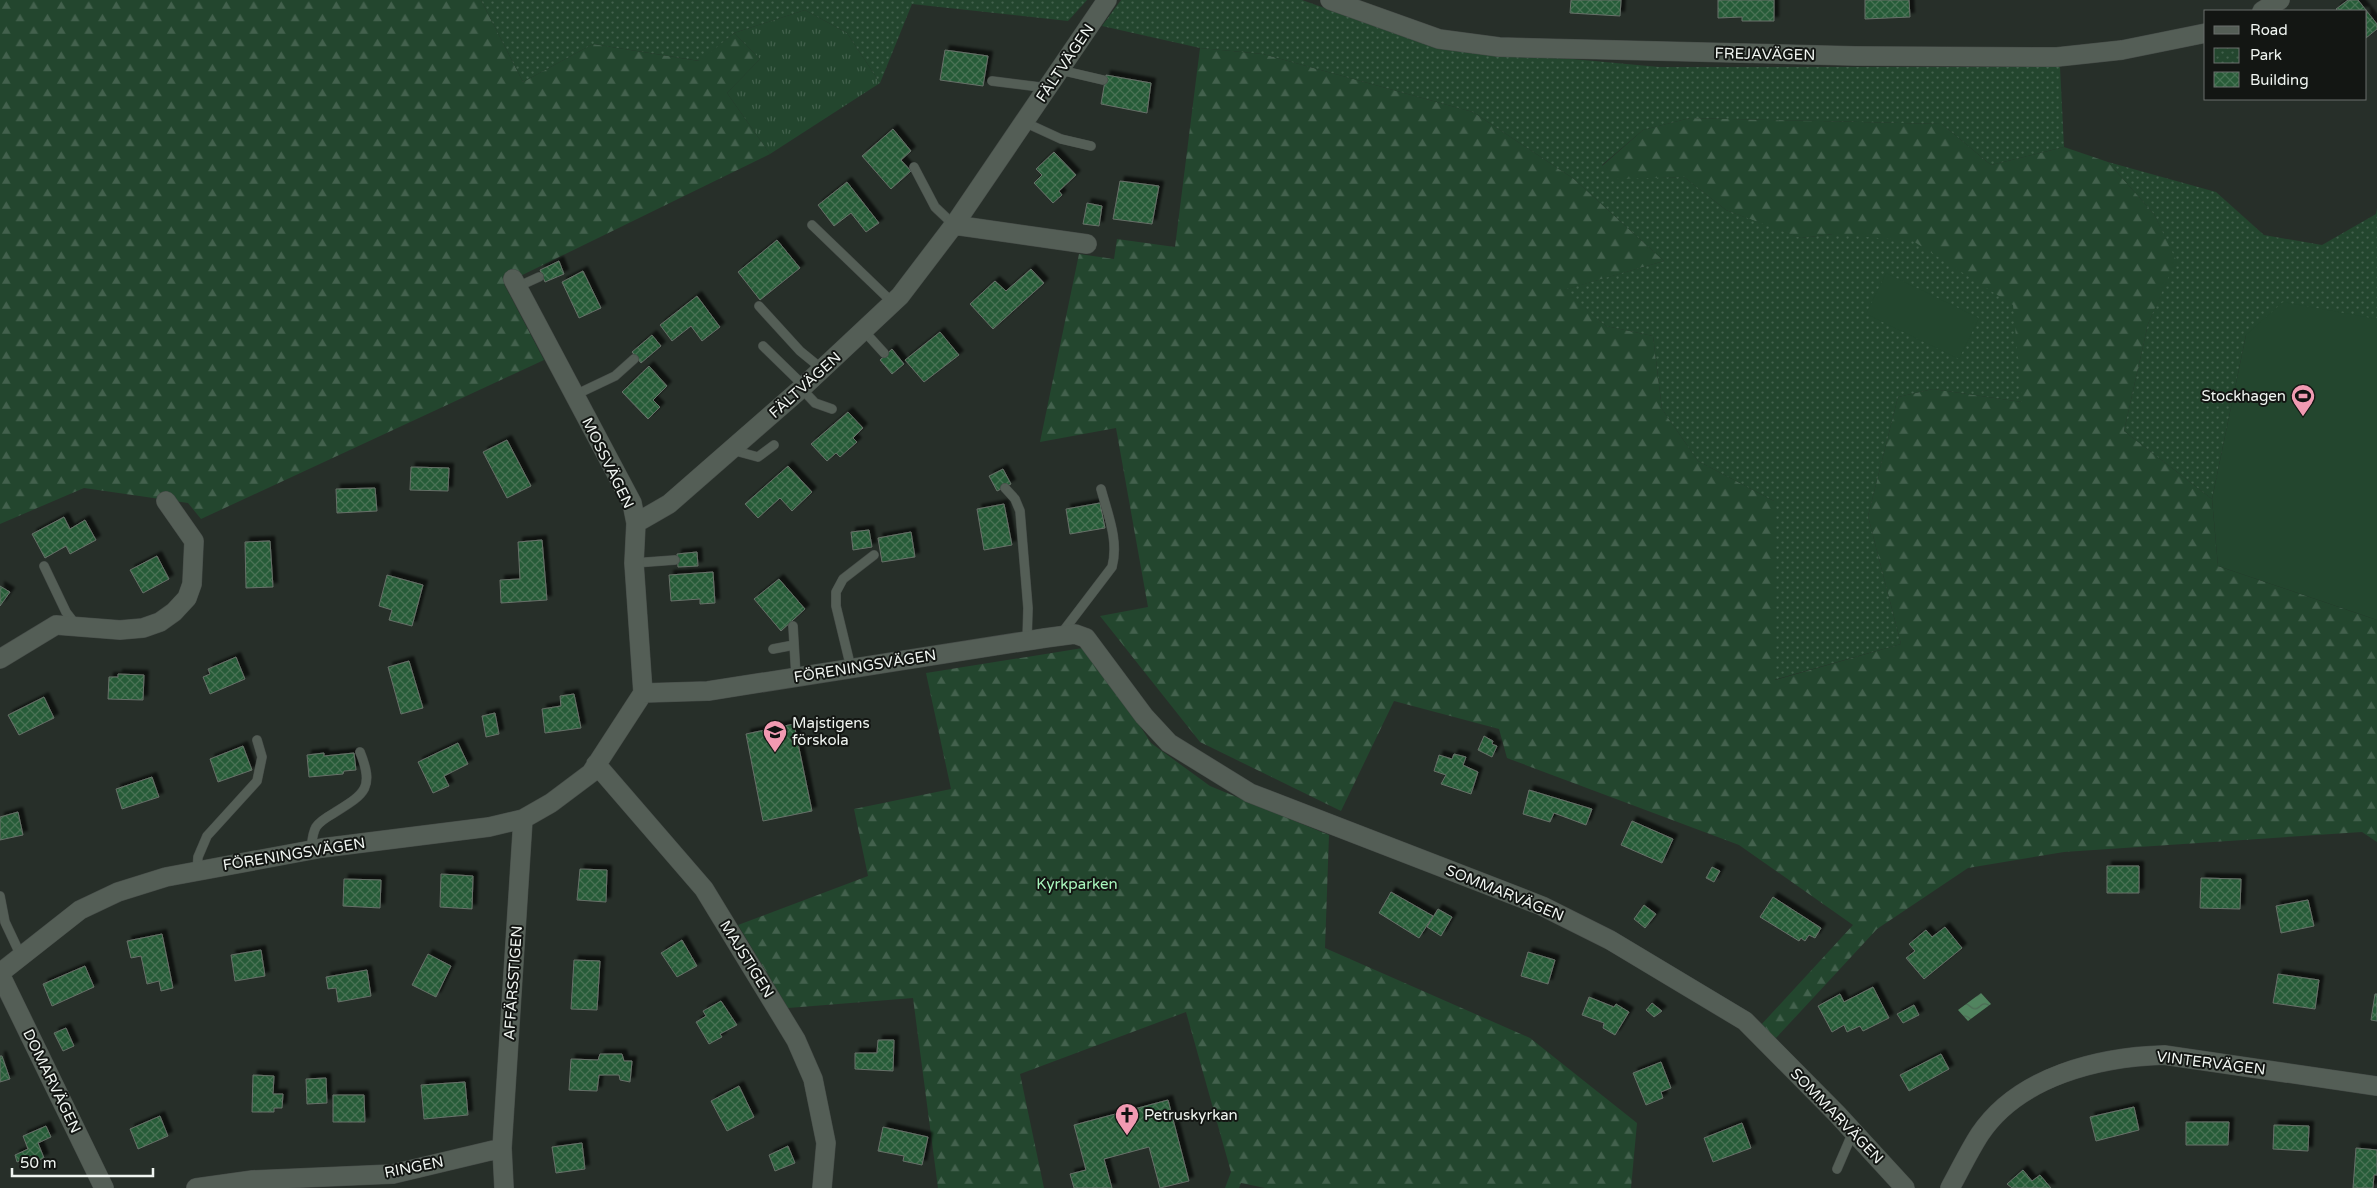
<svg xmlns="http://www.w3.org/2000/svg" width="2377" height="1188" font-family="'Varela Round',sans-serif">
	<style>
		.grass { fill: url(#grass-tufts) }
		.forest { fill: url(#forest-firs) }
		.park { fill: url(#park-dots) }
		.pitch { fill: #23462e }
		.water { fill: url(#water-waves) }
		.building { fill: url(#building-cross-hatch); stroke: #667068; filter: url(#shadow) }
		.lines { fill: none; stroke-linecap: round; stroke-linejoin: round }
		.service-casing { stroke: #464c48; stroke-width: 10 }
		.minor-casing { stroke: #464c48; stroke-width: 20 }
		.service { stroke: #545e56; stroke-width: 9 }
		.minor { stroke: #545e56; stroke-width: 19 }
		.labels { text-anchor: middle; stroke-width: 4; stroke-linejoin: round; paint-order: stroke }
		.street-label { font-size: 15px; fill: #f0f5f1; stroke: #131613 }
		.poi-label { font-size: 15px; fill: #f0f5f1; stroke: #131613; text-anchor: start }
		.park-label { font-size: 15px; fill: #a8f6bc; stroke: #131613 }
	</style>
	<defs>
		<pattern id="grass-tufts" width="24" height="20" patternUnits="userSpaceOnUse" patternTransform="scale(1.25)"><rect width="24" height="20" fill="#23462e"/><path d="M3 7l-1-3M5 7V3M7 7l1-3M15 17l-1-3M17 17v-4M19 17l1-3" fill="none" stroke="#43614d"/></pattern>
		<pattern id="forest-firs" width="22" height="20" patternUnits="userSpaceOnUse" patternTransform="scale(1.25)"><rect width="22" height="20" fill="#23462e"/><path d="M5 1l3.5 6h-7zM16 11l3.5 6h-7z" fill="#43614d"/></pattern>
		<pattern id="park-dots" width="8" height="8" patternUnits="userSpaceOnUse" patternTransform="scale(1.25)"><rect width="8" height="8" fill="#23462e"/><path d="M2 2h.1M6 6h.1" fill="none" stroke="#43614d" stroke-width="1.8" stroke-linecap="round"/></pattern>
		<pattern id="water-waves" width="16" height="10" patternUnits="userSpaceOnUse" patternTransform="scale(1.25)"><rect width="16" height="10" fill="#51845f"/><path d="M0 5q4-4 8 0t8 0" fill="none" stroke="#4d6a55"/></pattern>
		<pattern id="building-cross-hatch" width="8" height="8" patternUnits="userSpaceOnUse" patternTransform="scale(1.25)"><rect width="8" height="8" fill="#285b38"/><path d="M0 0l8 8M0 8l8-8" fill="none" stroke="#487355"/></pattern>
		<filter id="shadow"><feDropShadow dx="4.5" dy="-4.5" stdDeviation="1" flood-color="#0009"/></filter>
	</defs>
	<rect width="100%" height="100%" fill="#272f29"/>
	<path class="grass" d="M805,10L847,33L880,83L770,154L727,93L760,59L734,33Z"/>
	<path class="forest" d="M0,0H481L523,82L593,44L699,61L734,33L760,59L727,93L770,154L504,284L544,360L201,519L188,503L84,488L0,524Z
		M1200,48L1263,54L1473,112L1574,179L1664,261L1564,290L1606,326L1653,336L1662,409L1698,461L1774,501L1775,680L1901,644L1868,516L1898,397L1933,389L2022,402L1833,234L1801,238L1775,229L1726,210L1684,177L1613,180L1602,166L1643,130L1690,118L1942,124L1991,165L2064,147L2108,162L2154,214L2177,260L2148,324L2124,431L2212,499L2218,566L2377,620V842L2362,832L2064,852L1968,868L1877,929L1776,1038L1760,1026L1853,925L1739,845L1507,758L1499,729L1394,701L1341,811L1200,742L1100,616L1148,607L1116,428L1040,442L1079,254L1114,259L1117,239L1175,247Z
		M1089,647L1151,743L1210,786L1329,835L1325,948L1530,1038L1637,1123L1631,1188H1265L1241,1183L1239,1188H1225L1231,1172L1186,1012L1020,1074L1044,1188H938L913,998L788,1008L738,925L868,876L854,809L951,789L926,673Z"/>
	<path class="park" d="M481,0H1087L1068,21L912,4L880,83L847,33L805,10L734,33L700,61L593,44L523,82Z
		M1121,0H1302L1389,31L1445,47L1659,67H2060L2064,147L1991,165L1942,124L1690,118L1643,130L1602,165L1613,179L1684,177L1726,210L1801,238L1833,234L1913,241L2013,305L2022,402L1933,389L1898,397L1868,516L1901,644L1774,680V501L1698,461L1662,409L1653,336L1606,326L1563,290L1664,261L1574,179L1473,112L1263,54L1200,48L1102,26Z
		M2108,162L2216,192L2264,235L2322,245L2376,214L2377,208V322L2246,335L2212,499L2124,431L2148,324L2176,260L2154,214Z"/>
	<path class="pitch" d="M1886,273L1979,318L1959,359L1866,314Z
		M2283,302L2377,319V620L2218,566L2212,499L2246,335Z"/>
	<path class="water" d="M1981,993L1991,1004L1968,1021L1958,1010Z"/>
	<path class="building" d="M1571,0H1621L1620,16L1570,13Z
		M1718,0H1774V21H1742V17L1718,18Z
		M1865,0H1909L1910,17L1865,19Z
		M2348,0H2358L2377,24V29L2366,38V11H2338L2336,9Z
		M945,50L988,56L983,86L940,80Z
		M1106,75L1151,83L1147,113L1101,104Z
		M893,129L911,151L901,160L911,171L891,189L862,156Z
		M1054,152L1076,175L1059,191L1062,195L1053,203L1034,183L1042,175L1036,169Z
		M1120,181L1159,186L1152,224L1113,219Z
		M847,182L879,223L866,232L851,213L834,226L818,205Z
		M1087,203L1102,206L1099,226L1083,224Z
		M777,240L800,268L760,300L738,272Z
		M559,261L564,274L545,282L540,270Z
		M1031,269L1044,283L993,329L970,304L995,281L1006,291Z
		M583,271L601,308L579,318L562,282Z
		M697,296L720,327L702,341L691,326L672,341L660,325Z
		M940,332L959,355L924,382L905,360Z
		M652,335L661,346L641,363L632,352Z
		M892,349L904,364L892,374L880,360Z
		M649,366L667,386L653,400L660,407L648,419L622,392Z
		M848,412L863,428L853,438L857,442L840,457L836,453L827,461L811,444Z
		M507,440L531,486L507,498L483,452Z
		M788,466L812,492L792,511L780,498L758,518L745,504Z
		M411,467L449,468L448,491L410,490Z
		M1003,469L1011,484L997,491L989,476Z
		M375,488L377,511L337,513L336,489Z
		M1100,503L1105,528L1070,534L1066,509Z
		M1004,504L1012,545L984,550L977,509Z
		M64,517L70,529L85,520L96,540L70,554L66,546L45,558L32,534Z
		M869,530L872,547L853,550L851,532Z
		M911,532L915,557L882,562L878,538Z
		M542,540L547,600L501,603L500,580L520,579L518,542Z
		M270,541L273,587L246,588L245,542Z
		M697,552L698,566L678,567L677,554Z
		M157,556L169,579L143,593L130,570Z
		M713,572L715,603L700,604V599L671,601L669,575Z
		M387,575L423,585L412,626L389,620L392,610L379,606Z
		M779,579L805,609L781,631L754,599Z
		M0,586L10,592L0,606Z
		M236,657L245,679L210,694L203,677L210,674L208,669Z
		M409,661L423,708L401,714L388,667Z
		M118,674L144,675L143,700L108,699L109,677H118Z
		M574,694L581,728L545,733L542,709L561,706L560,696Z
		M44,697L54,718L19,735L8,715Z
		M495,713L499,734L486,737L482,716Z
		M794,724L812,811L763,821L746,734Z
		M1484,736L1493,741L1492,744L1497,746L1492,757L1478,750Z
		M458,743L468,764L444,776L449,786L433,793L418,762Z
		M243,746L252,770L218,782L210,759Z
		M324,753V756L354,753L356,770L344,771L343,774L309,777L307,755Z
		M1454,754L1466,757L1463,765L1478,772L1471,794L1441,784L1446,775L1434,771L1439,755L1452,759Z
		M152,777L159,797L122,809L116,789Z
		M1529,790L1592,809L1586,825L1554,813L1550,822L1523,814Z
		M18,812L23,835L0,840V817Z
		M1632,821L1673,839L1662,863L1621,845Z
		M2107,866H2139V893H2107Z
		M1712,867L1720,871L1714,882L1706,878Z
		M580,869L607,870L606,902L577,900Z
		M441,874L473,876L472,909L440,907Z
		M2201,878L2241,879L2240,909L2200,908Z
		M344,879L381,880L380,908L343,906Z
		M1391,892L1433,916L1419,938L1379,913Z
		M1773,897L1821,928L1815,938L1809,935L1805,941L1801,938L1799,941L1760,917Z
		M2308,900L2314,926L2281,933L2276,906Z
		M1644,905L1656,914L1645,928L1634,919Z
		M1438,909L1452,917L1441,936L1427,927Z
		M1945,927L1962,948L1924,979L1906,958L1915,951L1909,944L1926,930L1932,937Z
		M162,934L173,988L161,991L159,981L147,984L141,956L131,958L127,941Z
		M682,940L697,966L677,977L661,953Z
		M261,950L265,976L235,981L231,955Z
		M1528,952L1555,960L1548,984L1521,976Z
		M428,954L451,966L436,997L412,985Z
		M574,960L600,961L597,1010L571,1009Z
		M85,966L94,987L52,1006L43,984Z
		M367,970L371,996L338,1002L336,988L328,989L326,977Z
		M2278,974L2319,980L2315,1009L2273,1003Z
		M1873,987L1889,1018L1863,1031L1860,1026L1847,1032L1844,1025L1832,1032L1818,1006L1840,994L1844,1002Z
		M2375,994H2377V1021L2371,1020Z
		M1589,997L1614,1007L1616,1004L1629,1012L1615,1035L1603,1028L1604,1023L1582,1015Z
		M721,1001L737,1025L720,1034L722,1037L709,1044L696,1022L706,1016L703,1011Z
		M1652,1003L1662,1011L1654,1017L1646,1010Z
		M1914,1005L1919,1015L1903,1023L1897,1014Z
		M66,1028L74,1046L63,1051L54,1033Z
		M878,1040H894L893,1071L855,1069V1053H877Z
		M600,1054H622L624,1061H632L630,1082L620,1080L619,1075H599L597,1091L569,1090L571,1059L598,1060Z
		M1941,1054L1949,1069L1909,1091L1900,1075Z
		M0,1056H2L10,1079L0,1082Z
		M1661,1062L1671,1088L1661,1092L1663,1098L1646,1105L1633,1073Z
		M253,1075L274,1076L273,1094H283L282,1108H274V1112H252Z
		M326,1078L327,1103L307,1104L306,1079Z
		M465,1082L468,1115L424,1119L421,1085Z
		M739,1086L754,1117L727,1131L711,1101Z
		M333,1095H364L365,1122H333Z
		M1168,1100L1189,1181L1160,1188L1149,1147L1104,1159L1112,1188H1074L1070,1174L1086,1170L1074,1125Z
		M2134,1107L2139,1130L2096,1141L2090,1117Z
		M160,1116L168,1136L138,1149L130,1129Z
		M2186,1122H2229L2228,1145H2186Z
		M1742,1123L1751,1148L1713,1162L1704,1138Z
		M2274,1125L2309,1126L2308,1151L2273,1149Z
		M46,1126L51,1137L38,1143L44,1158L34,1162L31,1156L17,1162L15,1155L28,1149L23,1136Z
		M883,1127L928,1137L922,1165L903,1161L904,1156L878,1151Z
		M582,1143L585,1169L556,1173L552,1147Z
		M788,1146L795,1163L775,1171L769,1155Z
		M2356,1148L2377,1150V1175H2374L2373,1188H2353Z
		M2023,1170L2032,1181L2040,1175L2051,1188H2012L2007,1184Z"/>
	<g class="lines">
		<g class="service-casing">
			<path id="service" d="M1060,70L1103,80
				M992,81L1048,88
				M1024,122L1061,139L1091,146
				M914,167L935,207L954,225
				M812,225L893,303
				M517,287L539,277
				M759,306L800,351L822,369
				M864,331L884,353
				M763,346L804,386
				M801,388L815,403L832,409
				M575,395L615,376L634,359
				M732,450L758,457L774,445
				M1005,488L1015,499L1020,511L1028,608L1027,641
				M634,563L675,560
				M44,566L66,612L76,625
				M793,626L796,677
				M1061,634L1112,567C1119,541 1108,515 1101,489
				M773,649L794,645
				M851,668L836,606V592L843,579L874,555
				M311,850C312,843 312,834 316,827C320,821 327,817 334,813C364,794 375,789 360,752
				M197,871L198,857L207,836L257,781L262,757L257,740
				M0,896L5,922L21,956
				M1837,1169L1853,1132"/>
		</g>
		<g class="minor-casing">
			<path id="minor" d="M1330,0L1439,39L1499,47L1856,56L2057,57L2122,50L2206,33
				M2262,11L2280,0
				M954,225L1107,0
				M513,279L632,503L636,523L634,563L643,693
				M636,523L669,504L804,386L900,296L954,225L1087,244
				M0,659L56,625L120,630L143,628L160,622L174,612L187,598L192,584L194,541L166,501
				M643,693L708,691L1045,638L1075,634L1086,638L1144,716L1169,743L1250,793L1542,906L1610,940L1745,1021L1837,1114L1905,1188
				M596,764L704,889L796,1040L813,1079L826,1143L822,1188
				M0,973L80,910L118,892L166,877L322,848L489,827L523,819L551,803L591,773L643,693
				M0,974L104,1188
				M502,1148L523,819
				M196,1188L253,1180L393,1174L502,1148L504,1188
				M1950,1188C1960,1170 1969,1151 1980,1134C2019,1076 2099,1057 2164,1055L2377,1086"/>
		</g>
		<use href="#service" class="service"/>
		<use href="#minor" class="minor"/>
	</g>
	<defs>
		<g id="stadium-pin" transform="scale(1.25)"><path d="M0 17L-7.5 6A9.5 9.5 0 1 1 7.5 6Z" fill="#f19ab2" stroke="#131613"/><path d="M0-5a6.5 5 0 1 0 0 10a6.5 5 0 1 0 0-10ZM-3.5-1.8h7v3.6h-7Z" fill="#111"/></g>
		<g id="school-pin" transform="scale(1.25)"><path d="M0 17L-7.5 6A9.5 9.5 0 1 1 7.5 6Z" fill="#f19ab2" stroke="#131613"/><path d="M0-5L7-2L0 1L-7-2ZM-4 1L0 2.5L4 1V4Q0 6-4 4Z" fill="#111"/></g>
		<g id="church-pin" transform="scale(1.25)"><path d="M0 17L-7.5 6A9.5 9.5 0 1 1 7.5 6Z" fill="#f19ab2" stroke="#131613"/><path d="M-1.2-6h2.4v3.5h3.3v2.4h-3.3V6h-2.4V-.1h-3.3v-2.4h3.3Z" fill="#111"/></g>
	</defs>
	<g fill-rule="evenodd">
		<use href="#stadium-pin" x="2303" y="396"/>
		<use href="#school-pin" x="775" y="732"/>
		<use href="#church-pin" x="1127" y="1115"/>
	</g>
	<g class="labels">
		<g class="street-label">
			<text transform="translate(1765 54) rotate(1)" y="5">FREJAVÄGEN</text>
			<text transform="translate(1065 63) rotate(-56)" y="5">FÄLTVÄGEN</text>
			<text transform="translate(805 385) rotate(-42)" y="5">FÄLTVÄGEN</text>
			<text transform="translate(608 463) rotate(64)" y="5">MOSSVÄGEN</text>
			<text transform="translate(865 666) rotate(-9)" y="5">FÖRENINGSVÄGEN</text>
			<text transform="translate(294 854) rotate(-9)" y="5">FÖRENINGSVÄGEN</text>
			<text transform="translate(1505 893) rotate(22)" y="5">SOMMARVÄGEN</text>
			<text transform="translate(747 959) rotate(58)" y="5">MAJSTIGEN</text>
			<text transform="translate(513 983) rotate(-86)" y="5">AFFÄRSSTIGEN</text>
			<text transform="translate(2211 1063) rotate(7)" y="5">VINTERVÄGEN</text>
			<text transform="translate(52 1081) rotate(64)" y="5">DOMARVÄGEN</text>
			<text transform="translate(1837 1116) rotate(46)" y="5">SOMMARVÄGEN</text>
			<text transform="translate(414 1167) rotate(-11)" y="5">RINGEN</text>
		</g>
		<g class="poi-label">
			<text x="2286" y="401" text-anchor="end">Stockhagen</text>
			<text x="792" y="728">Majstigens<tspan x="792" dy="17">förskola</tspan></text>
			<text x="1144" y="1120">Petruskyrkan</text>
		</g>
		<g class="park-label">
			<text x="1077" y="889">Kyrkparken</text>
		</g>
	</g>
	<rect x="2204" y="10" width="162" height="90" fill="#131613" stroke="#6b6f6c"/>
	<rect x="2214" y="26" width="25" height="8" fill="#545e56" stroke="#6b6f6c"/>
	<text x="2250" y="35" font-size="15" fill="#f0f5f1">Road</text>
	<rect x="2214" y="48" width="25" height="15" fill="url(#park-dots)" stroke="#6b6f6c"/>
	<text x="2250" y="60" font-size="15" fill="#f0f5f1">Park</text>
	<rect x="2214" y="72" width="25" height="15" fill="url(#building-cross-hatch)" stroke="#6b6f6c"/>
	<text x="2250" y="85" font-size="15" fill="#f0f5f1">Building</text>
	<path d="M12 1168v8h141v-8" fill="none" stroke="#f0f5f1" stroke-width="2.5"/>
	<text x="20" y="1168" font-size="15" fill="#f0f5f1" stroke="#131613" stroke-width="4" paint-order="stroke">50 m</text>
</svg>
